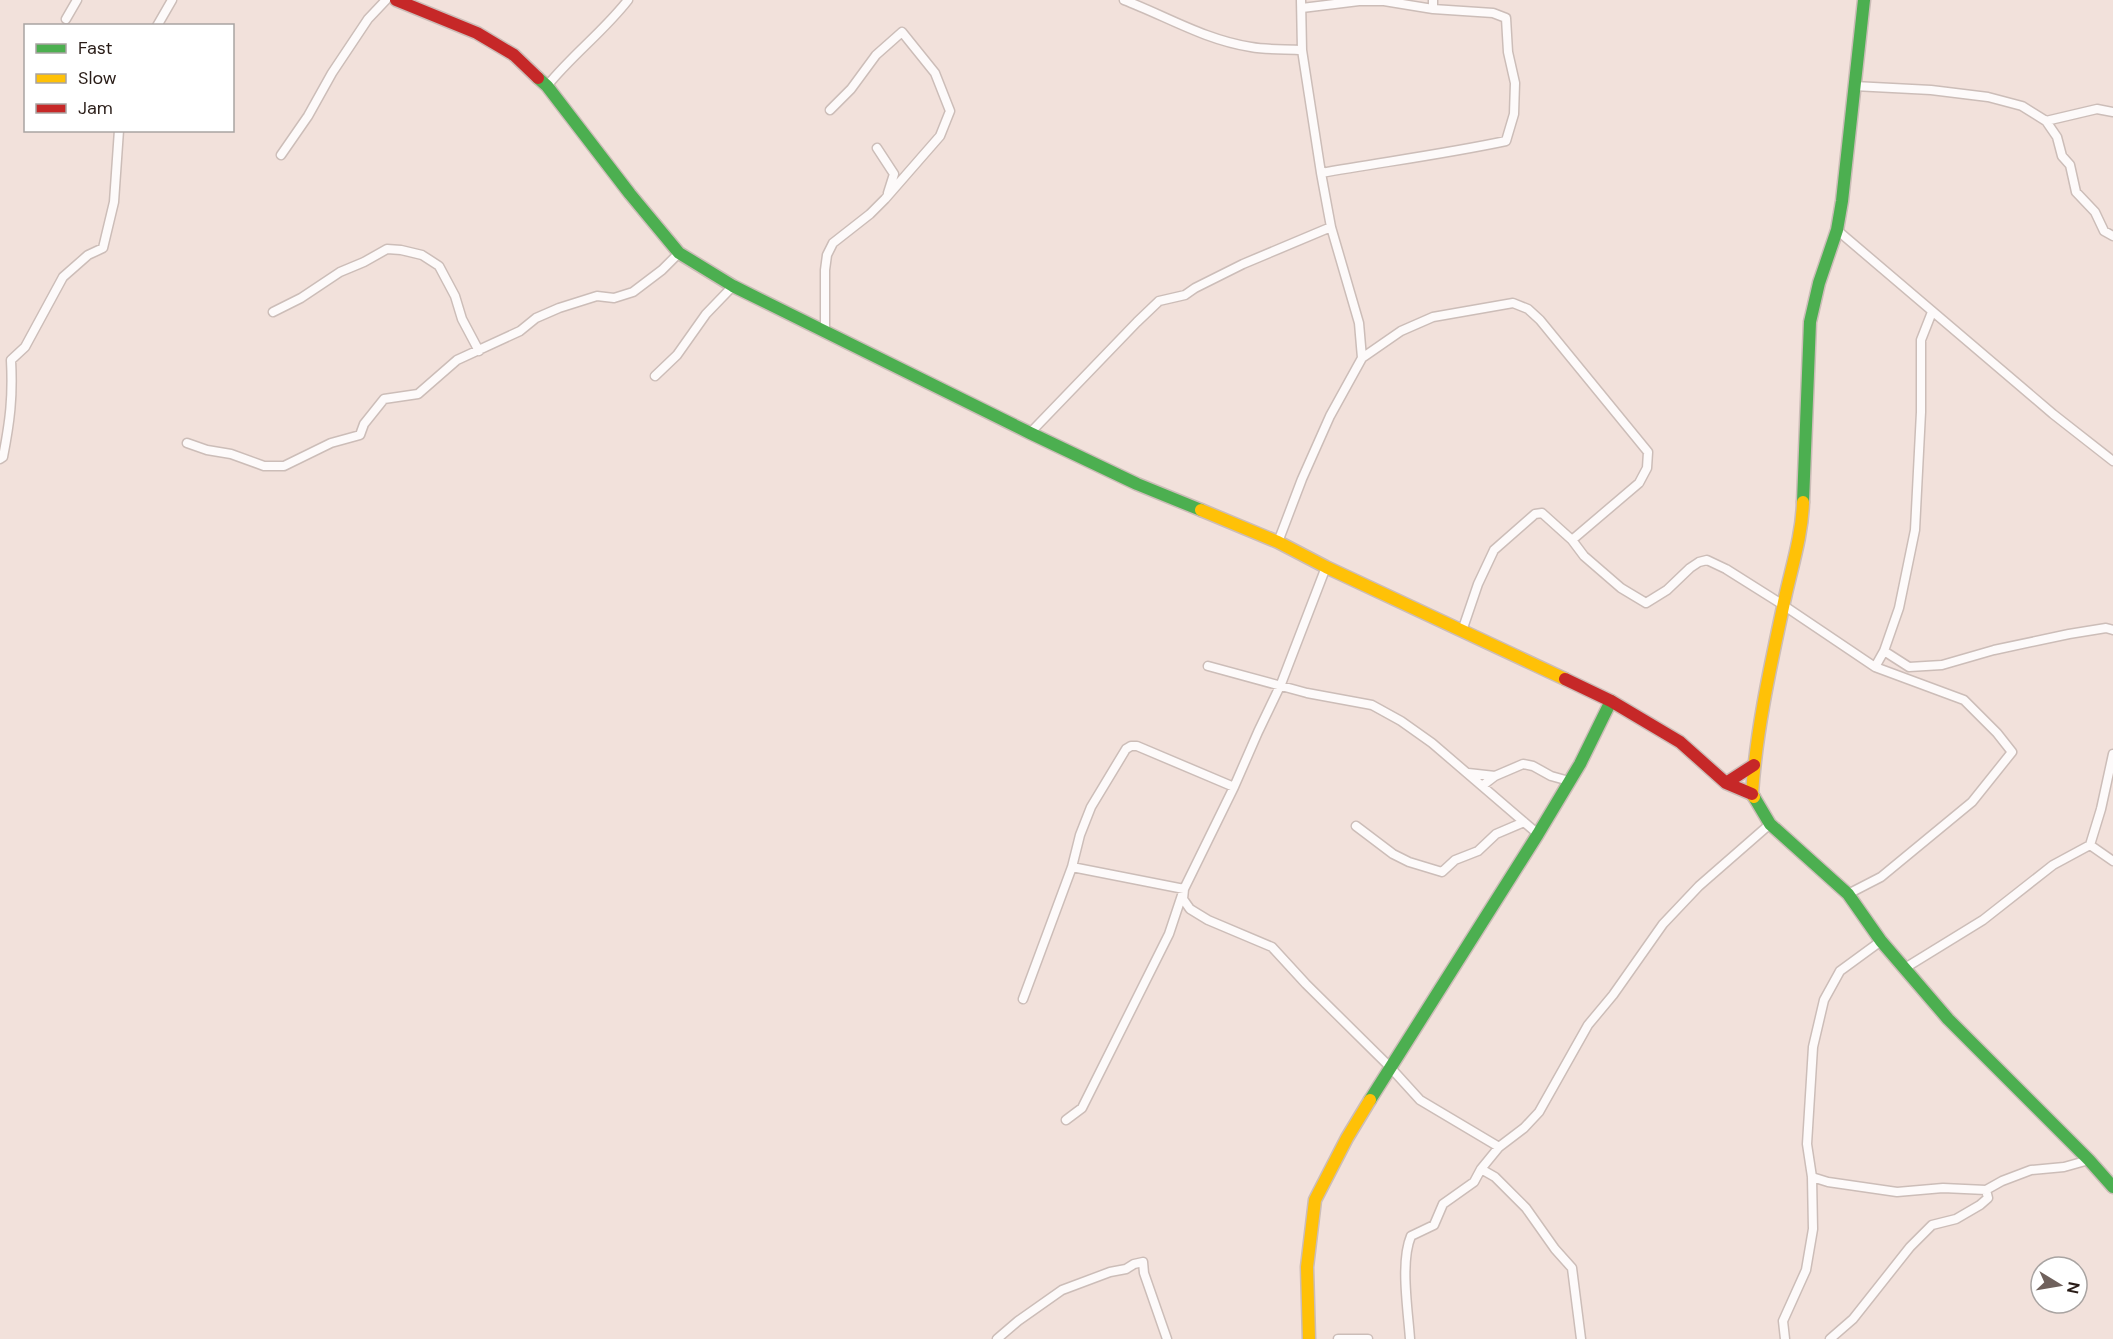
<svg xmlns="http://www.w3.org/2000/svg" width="2113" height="1339" font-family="'DM Sans',sans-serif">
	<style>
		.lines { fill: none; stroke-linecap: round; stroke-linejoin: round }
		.street-casing { stroke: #ccbdb8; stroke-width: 11 }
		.fast-casing { stroke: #ccbdb8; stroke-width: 15 }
		.slow-casing { stroke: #ccbdb8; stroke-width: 15 }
		.jam-casing { stroke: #ccbdb8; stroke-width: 15 }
		.street { stroke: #fdfafa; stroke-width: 8 }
		.fast { stroke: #4caf50; stroke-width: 12 }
		.slow { stroke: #ffc107; stroke-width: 12 }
		.jam { stroke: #c62828; stroke-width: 12 }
	</style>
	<rect width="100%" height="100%" fill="#f2e1db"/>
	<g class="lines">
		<g class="street-casing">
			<path id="street" d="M1124,0C1166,16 1205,40 1251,47C1267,50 1285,49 1302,50
				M1433,0V9
				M1302,8L1359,1H1384L1433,9L1493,13L1506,18L1508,52L1515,83L1514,114L1506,141C1445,154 1383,162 1321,173
				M66,19L77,0
				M157,26L172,0
				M547,86C572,55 604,31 628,0
				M1854,86L1931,90L1988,97L2022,106L2046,121L2057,137L2062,156L2070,165L2076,192L2095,212L2104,231L2113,236
				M2046,121L2097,109L2113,112
				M877,148L894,174L888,193
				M281,155L308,116L332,73L368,19L386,0
				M1837,230L2053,414L2113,461
				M273,312L301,298L340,272L364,262L387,249L401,250L422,255L439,266L455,296L462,319L479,351
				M825,332V270L827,255L833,243L870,214L885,199L940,136L950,111L935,73L902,32L876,55L851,89L830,110
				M1362,358L1401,331L1433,317L1513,303L1528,309L1540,320L1648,452L1647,468L1639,483L1572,540
				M655,376L677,355L706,314L733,286
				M1030,433L1137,322L1159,301L1185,295L1195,288L1243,264L1331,227
				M187,443L207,450L231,454L264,466H284L331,443L360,435L364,424L384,399L418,394L457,360L520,331L536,318L559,308L597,296L614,298L633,292L662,270L679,253
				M0,459L3,457C10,421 13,397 11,360L25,347L63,277L88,255L103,248L114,202L119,130
				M1278,542L1302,479L1330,416L1362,358L1359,323L1331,227L1321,173L1302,50L1301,0
				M1462,631L1478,584L1494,550L1535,514L1542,513L1572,540L1584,556L1621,588L1646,603L1667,590L1690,568L1699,562L1707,560L1726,569L1783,605L1875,667L1964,700L1997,733L2012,752L1972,802L1881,877L1848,894
				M1884,651L1909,667L1942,665L1994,650L2069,634L2106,628L2113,630
				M1208,666L1307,693L1372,705L1401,721L1432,743L1538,834
				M1875,667L1884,651L1899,608L1915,530L1921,412V340L1932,312
				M1468,773L1495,776
				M1482,786L1495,776L1523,764L1533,766L1551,776L1569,781
				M1356,826L1393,854L1409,862L1442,872L1455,860L1478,851L1496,834L1524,822
				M2090,845L2113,861
				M1072,867L1184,889L1183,899L1190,909L1208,920L1272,947L1306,984L1390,1067L1420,1100L1499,1147
				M1905,968L1983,920L2053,865L2090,845L2101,809L2113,754
				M1023,999L1072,867L1080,835L1091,807L1126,749L1131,746H1137L1234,787
				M1066,1120L1082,1108L1169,934L1184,889L1234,787L1258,732L1281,684L1326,567
				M1481,1169L1495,1177L1526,1208L1555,1249L1572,1268L1581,1339
				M1812,1177L1828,1182L1897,1192L1943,1188L1986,1190L2002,1181L2031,1170L2064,1167L2089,1160
				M997,1339L1018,1321L1062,1290L1110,1272L1126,1269L1134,1264L1143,1262L1144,1273L1167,1339
				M1338,1339H1368
				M1410,1339C1408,1310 1400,1262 1411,1236L1434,1225L1443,1204L1474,1182L1481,1169L1499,1147L1524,1128L1539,1112L1588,1025L1613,995L1663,924L1699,886L1770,824
				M1785,1339L1783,1321L1806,1270L1813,1229L1812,1177L1807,1144L1813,1047L1824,1000L1840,971L1881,941
				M1830,1339L1853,1319L1910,1247L1932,1225L1956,1219L1980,1205L1988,1198L1986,1190"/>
		</g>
		<g class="fast-casing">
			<path id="fast" d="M538,78L547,86L630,194L679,253L733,286L1030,433L1137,484L1201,510
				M1803,502L1810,322L1819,283L1837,230L1842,201L1864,0
				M1754,797L1770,824L1848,894L1881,941L1948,1019L2089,1160L2113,1187
				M1370,1100L1538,834L1580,764L1611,701"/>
		</g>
		<g class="slow-casing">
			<path id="slow" d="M1201,510L1278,542L1326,567L1565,679
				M1754,797L1752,794C1756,732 1770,668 1783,607C1790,572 1802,538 1803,502
				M1309,1339L1307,1267L1315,1200L1347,1138L1370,1100"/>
		</g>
		<g class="jam-casing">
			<path id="jam" d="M396,0L477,33L514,55L538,78
				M1565,679L1611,701L1680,742L1726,783L1752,794
				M1726,783L1754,765"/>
		</g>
		<use href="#street" class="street"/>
		<use href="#fast" class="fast"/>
		<use href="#slow" class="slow"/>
		<use href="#jam" class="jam"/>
	</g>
	<rect x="24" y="24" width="210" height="108" fill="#ffffff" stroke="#a9a4a2" stroke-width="1.5"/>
	<rect x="36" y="44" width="30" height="9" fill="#4caf50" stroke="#a9a4a2" stroke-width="1.5"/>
	<text x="78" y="54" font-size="18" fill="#291c17">Fast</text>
	<rect x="36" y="74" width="30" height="9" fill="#ffc107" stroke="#a9a4a2" stroke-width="1.5"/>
	<text x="78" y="84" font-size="18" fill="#291c17">Slow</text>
	<rect x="36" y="104" width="30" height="9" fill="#c62828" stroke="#a9a4a2" stroke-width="1.5"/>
	<text x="78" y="114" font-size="18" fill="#291c17">Jam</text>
	<g transform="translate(2059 1285) rotate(101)"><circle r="28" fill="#ffffff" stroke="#a9a4a2" stroke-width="1.5"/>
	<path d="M0-4.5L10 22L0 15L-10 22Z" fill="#6f615c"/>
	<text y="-9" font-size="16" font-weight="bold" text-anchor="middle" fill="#291c17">N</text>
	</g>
</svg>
